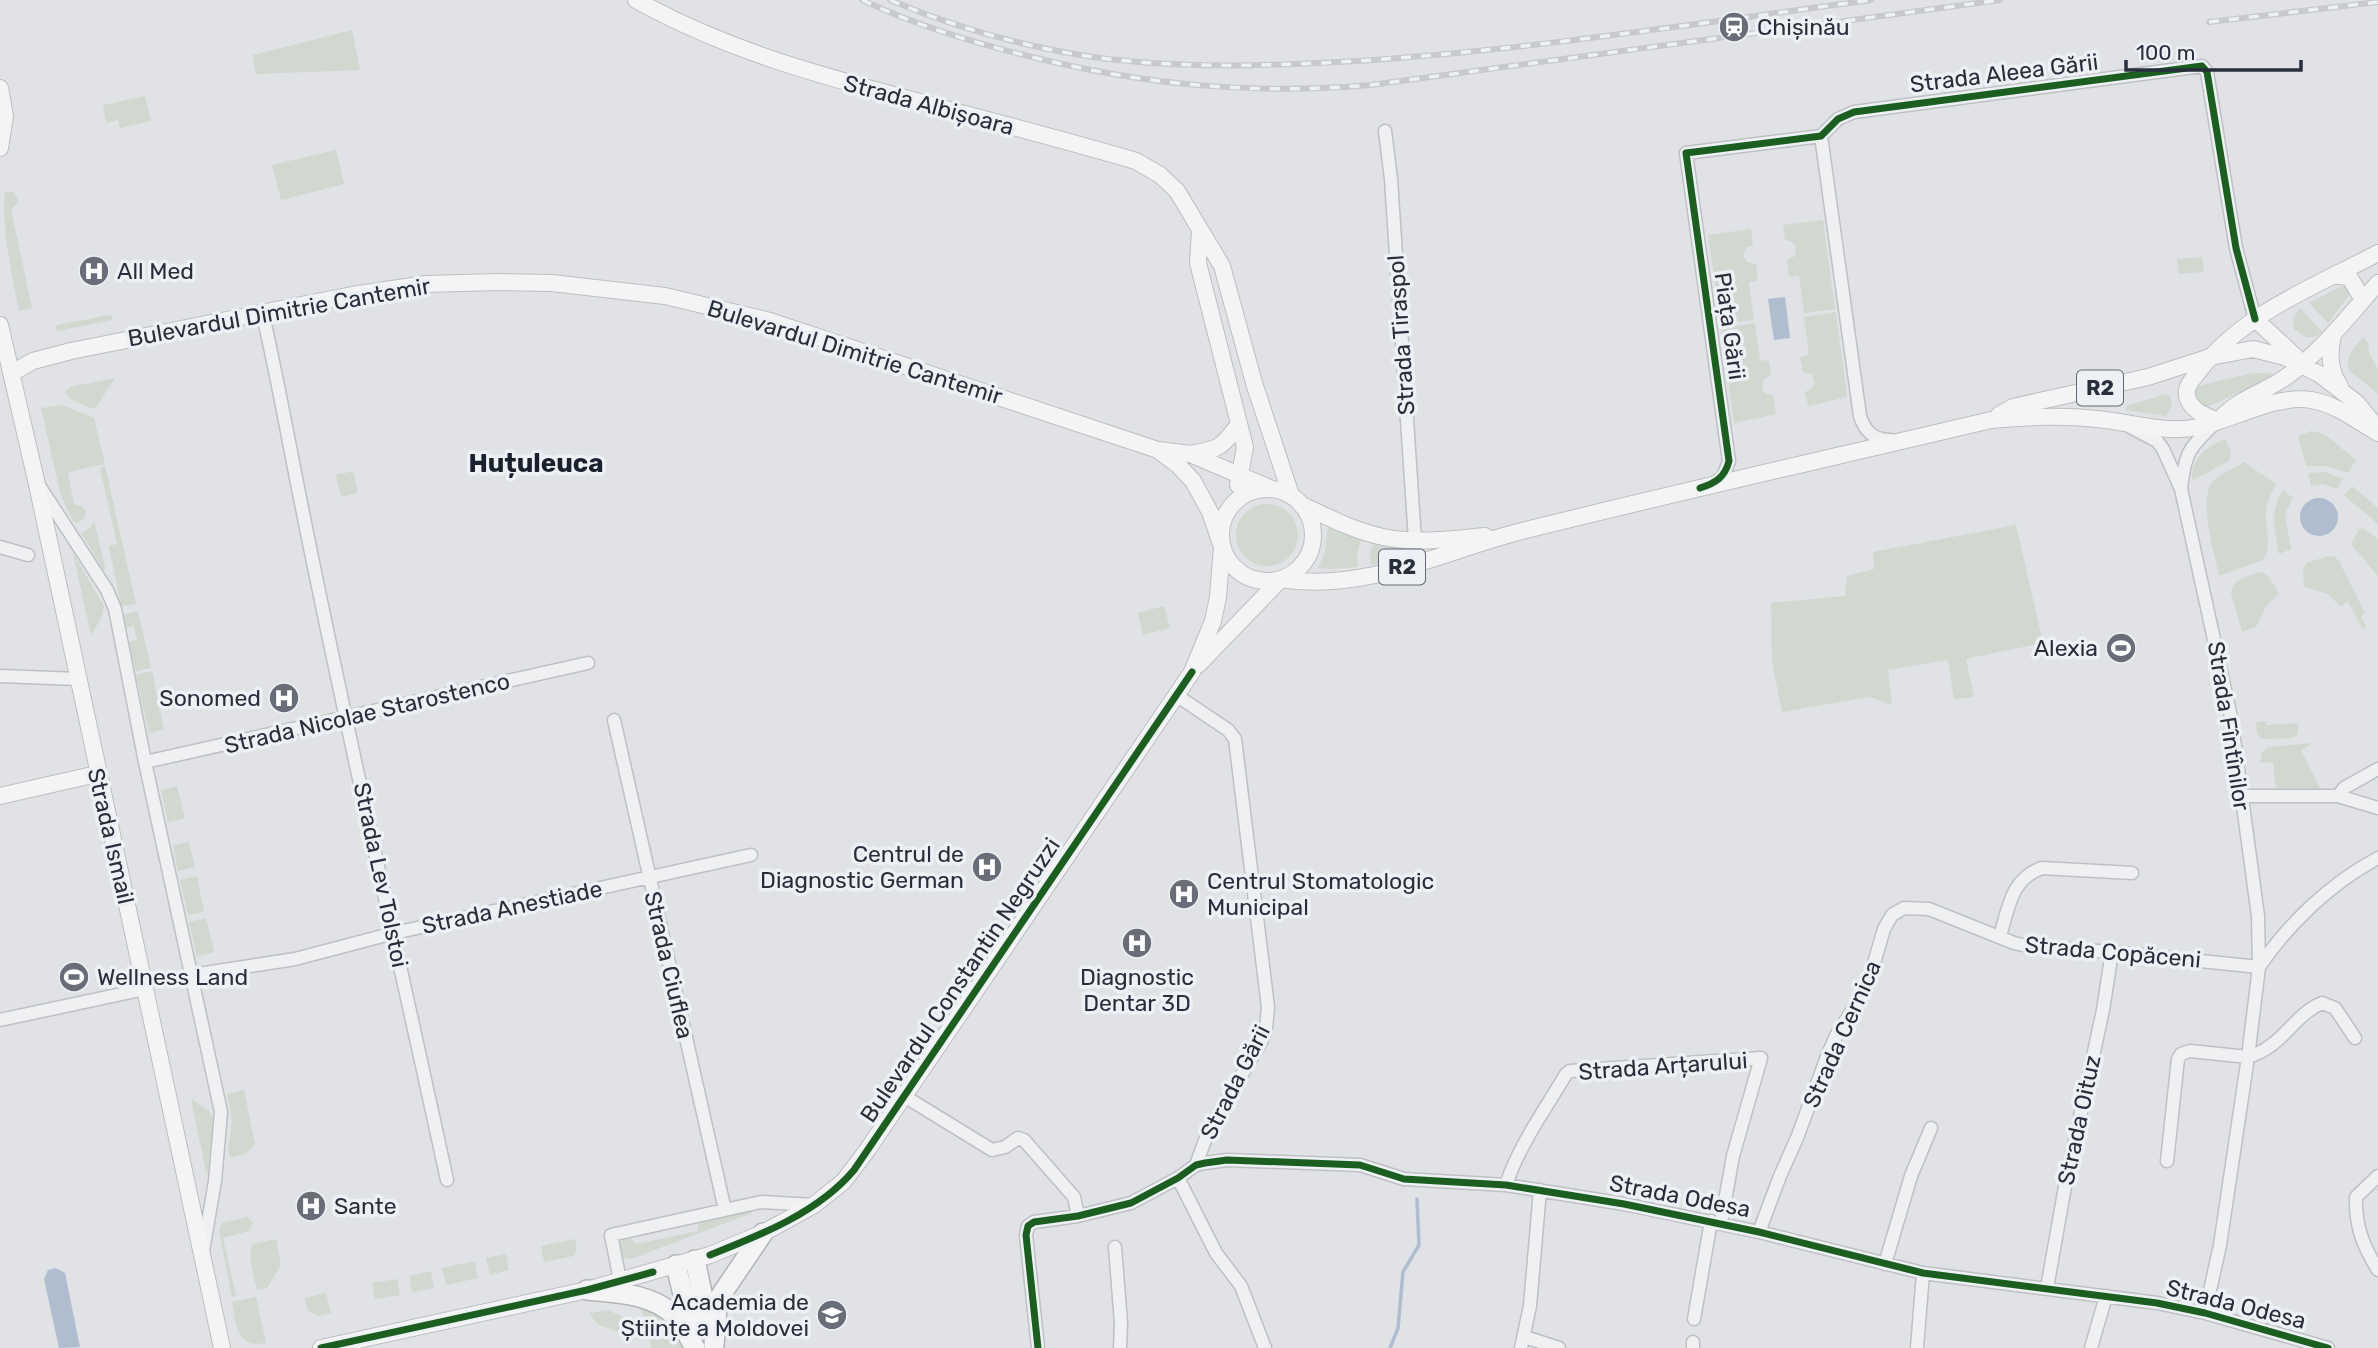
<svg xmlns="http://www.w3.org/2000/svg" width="2378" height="1348" font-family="Rubik,sans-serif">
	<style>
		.green { fill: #d0d8d0 }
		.water { fill: #afbdcf }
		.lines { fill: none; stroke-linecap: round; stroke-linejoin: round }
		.stream { stroke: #afbdcf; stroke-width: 3.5 }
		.minor-casing { stroke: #bec0c3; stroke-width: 15 }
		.major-casing { stroke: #bcbfc2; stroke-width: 18 }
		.highway-casing { stroke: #b2b5b9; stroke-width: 22 }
		.minor { stroke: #eff0f1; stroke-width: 12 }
		.major { stroke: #f4f4f5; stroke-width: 16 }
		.highway { stroke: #f4f4f5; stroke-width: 19 }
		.rail-casing { stroke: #c8c9cc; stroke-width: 6 }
		.rail { stroke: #edf0f4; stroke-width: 3.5; stroke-dasharray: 10; stroke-linecap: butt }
		.cycleway-casing { stroke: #edf0f4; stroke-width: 11 }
		.cycleway { stroke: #1b5e20; stroke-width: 7 }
		.labels { text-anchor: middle; stroke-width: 7; stroke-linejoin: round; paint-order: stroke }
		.shield { fill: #edf0f4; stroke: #636873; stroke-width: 2 }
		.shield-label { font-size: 21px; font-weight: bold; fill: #282e3c }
		.poi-label { font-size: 23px; fill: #282e3c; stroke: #edf0f4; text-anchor: start }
		.street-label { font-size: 23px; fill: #282e3c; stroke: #edf0f4 }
		.quarter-label { font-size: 26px; font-weight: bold; fill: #1a202d; stroke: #edf0f4 }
	</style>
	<rect width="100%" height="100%" fill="#e0e2e5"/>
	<path class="green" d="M352,30L360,70L256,74L253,55Z
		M145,96L151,121L120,128L118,120L106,123L103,105Z
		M336,150L344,184L281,200L272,165Z
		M5,192H13L18,200L16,205L11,209L32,308L19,311C13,280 0,221 5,192Z
		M1823,220L1835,309L1804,313L1799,276L1789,277L1787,260L1795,256L1796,246L1791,241L1785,240L1783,225Z
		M1751,229L1753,245L1747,247L1743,256L1747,262L1756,264L1758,281L1749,282L1754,320L1721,324L1708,235Z
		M2202,257L2204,272L2179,274L2177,259Z
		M2346,286L2349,290V295L2328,323L2309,303L2340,287Z
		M2300,308L2322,332L2314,337H2305L2294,329L2293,318Z
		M1836,312L1847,397L1808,406L1805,392L1811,389L1815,382L1812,374L1803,372L1800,357L1809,354L1804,317Z
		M109,315L113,317L112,320L57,331L55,329L57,325Z
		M1755,323L1760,360L1769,361L1771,376L1764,379L1762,389L1766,394L1773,395L1776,414L1734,423L1721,328Z
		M2363,337L2368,343L2369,353L2378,369V394L2349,370C2345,356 2355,347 2363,337Z
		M2253,373H2270L2274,377L2207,407L2199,406L2192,389L2194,387Z
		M115,378L96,407L93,409L70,399L65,392L70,387Z
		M2166,394L2171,398L2172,406L2166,416L2125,410L2127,406Z
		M62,405L94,418L105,464L68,472L74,504L82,506L86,512L84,519L77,523L73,521L61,496L41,408Z
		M2311,431L2324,434L2356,460L2348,473L2326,466H2306L2298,436Z
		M2225,439L2231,452L2230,460L2192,481C2191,458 2205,448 2225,439Z
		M2244,462L2276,484C2272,492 2267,501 2266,510C2264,527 2273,544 2263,560L2219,576C2215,553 2196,495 2215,479C2223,472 2235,468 2244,462Z
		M105,466L136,604L121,606L109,546L117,544L100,468Z
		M353,471L358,493L341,497L336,475Z
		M2325,472L2343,479L2337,489L2323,484L2311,486L2308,473Z
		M2352,486L2378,508V524L2344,495Z
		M2283,490L2293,498L2285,514L2291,549L2279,554C2275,531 2269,511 2283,490Z
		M1236 535a31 31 0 1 1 62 0a31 31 0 1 1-62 0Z
		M94,521L105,567L104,571L81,533L90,528Z
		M2016,525L2043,643L1966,659L1974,697L1954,699L1948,660L1888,670L1892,705L1870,697L1782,712L1772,661L1771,603L1845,596L1847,576L1874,569L1873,552Z
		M1328,527L1361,540L1357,555L1358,567L1332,569L1318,568L1325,552Z
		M2363,528L2378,539V576L2351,544L2359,529Z
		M1373,544C1386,546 1417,547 1426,551L1421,555L1371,565L1370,553Z
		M73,553L104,606L102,617L91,635Z
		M2329,556L2335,557L2339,561L2365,613L2361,616L2366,627L2363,629L2348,602L2340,606L2328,594L2304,587L2303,569L2306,563Z
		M2262,572L2269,577L2279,594L2266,606L2256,627L2242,632L2231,593C2232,579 2250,575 2262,572Z
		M1164,606L1170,628L1143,635L1138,613Z
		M138,611L151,668L136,671L129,642L137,640L134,626L126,627L123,615Z
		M152,671L164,729L149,733L136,675Z
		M2266,721V725L2298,723V734L2293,738L2262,739L2257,734L2256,722Z
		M2313,743L2301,750L2320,788L2319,791L2276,788L2273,762L2260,763L2262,752L2268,747Z
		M177,786L185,818L168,822L161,790Z
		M189,842L195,867L178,871L173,845Z
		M197,876L204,912L188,915L180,880Z
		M206,918L214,952L197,956L189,922Z
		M244,1090L255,1144L247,1153L231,1158L228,1151L232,1120L227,1094Z
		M191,1099L208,1110L214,1119L207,1177Z
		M752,1209V1213L631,1259L621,1256C618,1248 618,1242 626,1238L631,1239L636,1244L698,1231V1224L701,1220Z
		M247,1217L253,1222L249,1231L223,1238L236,1296L232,1297L219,1229L222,1223Z
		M276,1239L281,1265L267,1288L257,1290C254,1276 247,1258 253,1244Z
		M575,1239L577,1249L573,1256L544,1262L541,1246Z
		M506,1254L509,1270L490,1275L486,1258Z
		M475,1261L478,1278L446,1285L442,1268Z
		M431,1271L434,1288L412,1292L409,1276Z
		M397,1279L400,1295L375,1299L372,1283Z
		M326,1293L331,1313L317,1316L307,1310L305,1298Z
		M256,1297L266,1343C236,1348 236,1325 232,1302Z
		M638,1305C659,1315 672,1326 682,1348H651L647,1323Z
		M608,1310L638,1324L641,1341L597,1324L589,1313Z"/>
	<path class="water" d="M1785,297L1790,338L1774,340L1768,299Z
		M2300 517a19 19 0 1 1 38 0a19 19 0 1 1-38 0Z
		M56,1268L65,1273L80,1347L59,1348L44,1279L48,1270Z"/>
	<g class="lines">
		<path class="stream" d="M1390,1348L1398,1328L1403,1272L1419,1245L1417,1199"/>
		<g class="minor-casing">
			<path id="minor" d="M1385,131L1391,179L1415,540
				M1821,136L1860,416C1865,432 1874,440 1891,440
				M262,311C277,375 288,439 301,503C346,729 398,954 447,1180
				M2130,427L2157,441L2163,449L2181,489L2231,717L2258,916L2259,967L2248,1057L2220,1245L2205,1313
				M1714,483L1723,477L1729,461L1686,153L1821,136L1838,119L1854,112L2202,66L2207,72L2236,248L2255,319
				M40,487L107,590L115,609L145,762L221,1112L215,1181L203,1251
				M2181,488C2186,449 2189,449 2217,421
				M0,547L28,555
				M0,676L78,679
				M1176,695L1228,730L1235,739L1268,1007L1266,1029L1261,1042L1208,1132L1196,1165
				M614,720L725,1210
				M145,762L588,663
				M2241,796H2338L2378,808
				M2338,796L2344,788L2378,769
				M2000,936C2008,910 2011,878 2042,868L2132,873
				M192,975L295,959L394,933L751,855
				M0,1020L145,989
				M904,1096L992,1150L1005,1147L1018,1138L1024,1140L1074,1197L1078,1216
				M2167,1161L2178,1059L2181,1054L2190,1051L2248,1057C2283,1047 2294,1014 2322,1003L2335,1008L2355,1038
				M2378,1176L2356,1197C2355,1226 2363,1246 2378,1270
				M1178,1178L1216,1253L1241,1286L1265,1348
				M1506,1185C1519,1145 1545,1110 1566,1074L1570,1071L1761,1058L1733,1156L1721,1223
				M1759,1232L1780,1176L1797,1138L1828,1054L1836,1036L1867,987L1884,929L1892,915L1904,908L1929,909L2014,943L2027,946L2112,952L2259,967C2289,923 2331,883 2378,858
				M1115,1247L1121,1323L1120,1348
				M1885,1264L1911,1176L1931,1128
				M620,1280L611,1235L761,1202L814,1205
				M2047,1288L2066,1181L2103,1010L2112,952
				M1694,1319L1711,1221
				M1525,1337L1559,1348
				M1693,1342V1348
				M1038,1348L1026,1235L1028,1226L1034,1222L1078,1216L1131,1203L1178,1178L1196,1165L1205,1163L1227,1160L1360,1165L1404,1179L1506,1185L1624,1204L1759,1232L1923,1273L2157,1303L2205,1313L2328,1348
				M1521,1348L1530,1306L1540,1190
				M1917,1348L1923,1273
				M2091,1348L2106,1296"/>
		</g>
		<g class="major-casing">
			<path id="major" d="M636,0C729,52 829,78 931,105C999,123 1068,141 1136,161L1160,175L1177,191L1222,266L1254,383L1291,495
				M0,88L5,116L0,148
				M1200,231L1198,263L1245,447L1238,485
				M2336,275L2350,278L2363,300
				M2255,319L2296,357
				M0,325L36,480L222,1348
				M2333,335C2329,354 2329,370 2340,386
				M12,373L33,361L71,351L352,295L426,284L499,282L552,283L665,296L770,321L1158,450L1190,454L1272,489
				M1999,415L2013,407L2148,377L2210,357L2253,349L2285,357L2319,374L2357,403L2377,428
				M2222,417C2240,398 2265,392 2286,377C2322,351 2349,315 2378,283
				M2217,421C2207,416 2192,411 2188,399C2183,388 2193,379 2199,371C2243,313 2316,286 2378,253
				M1190,454C1220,449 1221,448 1239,424
				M1221 535a46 46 0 1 1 92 0a46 46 0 1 1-92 0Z
				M1302,505C1328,517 1354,531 1383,537C1417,544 1451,539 1485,536
				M1198,665L1281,579C1365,593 1443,551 1522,531C1678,492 1835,457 1991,420C2027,417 2061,415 2097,419C2130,422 2165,434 2198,427C2232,420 2277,394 2311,400C2336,404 2357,421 2378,433
				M0,796L97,774
				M321,1348L587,1290L710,1255L763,1233L814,1205L844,1181L868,1149L1192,672L1213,621L1218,597L1222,547L1210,512L1193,481L1178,465L1158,450"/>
		</g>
		<g class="highway-casing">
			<path id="highway" d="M695,1260L710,1330
				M676,1265L692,1333
				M587,1290C617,1293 651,1293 675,1316C683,1324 689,1338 695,1348
				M714,1345L717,1308L721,1295L763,1233"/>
		</g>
		<use href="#minor" class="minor"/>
		<use href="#major" class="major"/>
		<use href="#highway" class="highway"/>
		<g class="rail-casing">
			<path id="rail" d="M862,0C915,25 971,42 1028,56C1144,85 1252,95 1371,85L2000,0
				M890,0C954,27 1024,47 1093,57C1180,69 1269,66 1357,61C1529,50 1700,23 1871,0
				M2209,22L2378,2"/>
		</g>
		<use href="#rail" class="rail"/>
		<g class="cycleway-casing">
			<path id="cycleway" d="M1700,488C1716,483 1725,477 1729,461L1686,153L1821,136L1838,119L1854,112L2202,66L2207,72L2236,248L2255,319
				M710,1255C761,1235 819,1212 854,1170L1192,672
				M321,1348L587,1290L653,1272
				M1038,1348L1026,1235L1028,1226L1034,1222L1078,1216L1131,1203L1178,1178L1196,1165L1205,1163L1227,1160L1360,1165L1404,1179L1506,1185L1624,1204L1759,1232L1923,1273L2157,1303L2205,1313L2328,1348"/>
		</g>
		<use href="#cycleway" class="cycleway"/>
	</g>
	<defs>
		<g id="station-disc" transform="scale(1.575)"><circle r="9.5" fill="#686d77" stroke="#edf0f4"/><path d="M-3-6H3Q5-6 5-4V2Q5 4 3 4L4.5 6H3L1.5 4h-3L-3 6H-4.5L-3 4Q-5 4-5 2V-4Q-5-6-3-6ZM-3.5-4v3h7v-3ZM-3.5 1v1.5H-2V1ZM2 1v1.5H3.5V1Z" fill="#fff"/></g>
		<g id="hospital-disc" transform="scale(1.575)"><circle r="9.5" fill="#686d77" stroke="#edf0f4"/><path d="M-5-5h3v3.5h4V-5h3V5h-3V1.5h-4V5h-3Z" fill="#fff"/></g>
		<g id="stadium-disc" transform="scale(1.575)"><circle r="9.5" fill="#686d77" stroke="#edf0f4"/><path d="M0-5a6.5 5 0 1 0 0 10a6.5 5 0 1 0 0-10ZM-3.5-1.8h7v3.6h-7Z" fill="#fff"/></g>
		<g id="university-disc" transform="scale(1.575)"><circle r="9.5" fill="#686d77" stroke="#edf0f4"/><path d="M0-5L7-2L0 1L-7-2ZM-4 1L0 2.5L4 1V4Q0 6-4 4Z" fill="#fff"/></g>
	</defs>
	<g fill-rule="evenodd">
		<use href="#station-disc" x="1734" y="27"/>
		<use href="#hospital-disc" x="94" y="271"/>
		<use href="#stadium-disc" x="2121" y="648"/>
		<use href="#hospital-disc" x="284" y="698"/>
		<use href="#hospital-disc" x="987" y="867"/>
		<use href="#hospital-disc" x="1184" y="894"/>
		<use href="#hospital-disc" x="1137" y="943"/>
		<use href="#stadium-disc" x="74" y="977"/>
		<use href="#hospital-disc" x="311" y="1206"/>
		<use href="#university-disc" x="832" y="1315"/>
	</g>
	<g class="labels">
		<g class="shield">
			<rect x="2077" y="370.5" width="46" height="35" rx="5"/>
			<rect x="1379" y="549.5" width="46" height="35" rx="5"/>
		</g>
		<g class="shield-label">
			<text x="2100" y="395">R2</text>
			<text x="1402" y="574">R2</text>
		</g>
		<g class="poi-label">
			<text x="1757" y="35">Chișinău</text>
			<text x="117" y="279">All Med</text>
			<text x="2098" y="656" text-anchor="end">Alexia</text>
			<text x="261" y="706" text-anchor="end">Sonomed</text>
			<text x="964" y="862" text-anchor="end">Centrul de<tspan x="964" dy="26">Diagnostic German</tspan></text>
			<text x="1207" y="889">Centrul Stomatologic<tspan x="1207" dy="26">Municipal</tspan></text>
			<text x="97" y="985">Wellness Land</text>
			<text x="1137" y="985" text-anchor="middle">Diagnostic<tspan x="1137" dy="26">Dentar 3D</tspan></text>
			<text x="334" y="1214">Sante</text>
			<text x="809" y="1310" text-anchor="end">Academia de<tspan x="809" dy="26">Științe a Moldovei</tspan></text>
		</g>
		<g class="street-label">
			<text transform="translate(2004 73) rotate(-7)" y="8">Strada Aleea Gării</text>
			<text transform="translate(929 105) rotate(15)" y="8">Strada Albișoara</text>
			<text transform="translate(279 312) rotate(-10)" y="8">Bulevardul Dimitrie Cantemir</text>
			<text transform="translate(1730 326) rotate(82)" y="8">Piața Gării</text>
			<text transform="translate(1401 335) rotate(-94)" y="8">Strada Tiraspol</text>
			<text transform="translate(855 352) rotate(17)" y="8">Bulevardul Dimitrie Cantemir</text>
			<text transform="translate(367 713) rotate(-13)" y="8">Strada Nicolae Starostenco</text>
			<text transform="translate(2229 726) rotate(81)" y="8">Strada Fîntînilor</text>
			<text transform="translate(111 836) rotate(77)" y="8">Strada Ismail</text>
			<text transform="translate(381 875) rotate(78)" y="8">Strada Lev Tolstoi</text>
			<text transform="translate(512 907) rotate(-12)" y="8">Strada Anestiade</text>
			<text transform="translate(2113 952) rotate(5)" y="8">Strada Copăceni</text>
			<text transform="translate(669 965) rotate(77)" y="8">Strada Ciuflea</text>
			<text transform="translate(960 980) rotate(-56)" y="8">Bulevardul Constantin Negruzzi</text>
			<text transform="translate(1842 1034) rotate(-66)" y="8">Strada Cernica</text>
			<text transform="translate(1663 1066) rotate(-4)" y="8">Strada Arțarului</text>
			<text transform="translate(1235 1082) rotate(-63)" y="8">Strada Gării</text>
			<text transform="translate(2079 1120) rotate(-78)" y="8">Strada Oituz</text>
			<text transform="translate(1680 1196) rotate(11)" y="8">Strada Odesa</text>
			<text transform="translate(2236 1304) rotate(14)" y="8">Strada Odesa</text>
		</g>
		<g class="quarter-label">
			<text x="536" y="472">Huțuleuca</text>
		</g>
	</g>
	<path d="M2126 60v10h175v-10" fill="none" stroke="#282e3c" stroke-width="3.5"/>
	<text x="2136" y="60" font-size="21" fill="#282e3c" stroke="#edf0f4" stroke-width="5" paint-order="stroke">100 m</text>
</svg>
